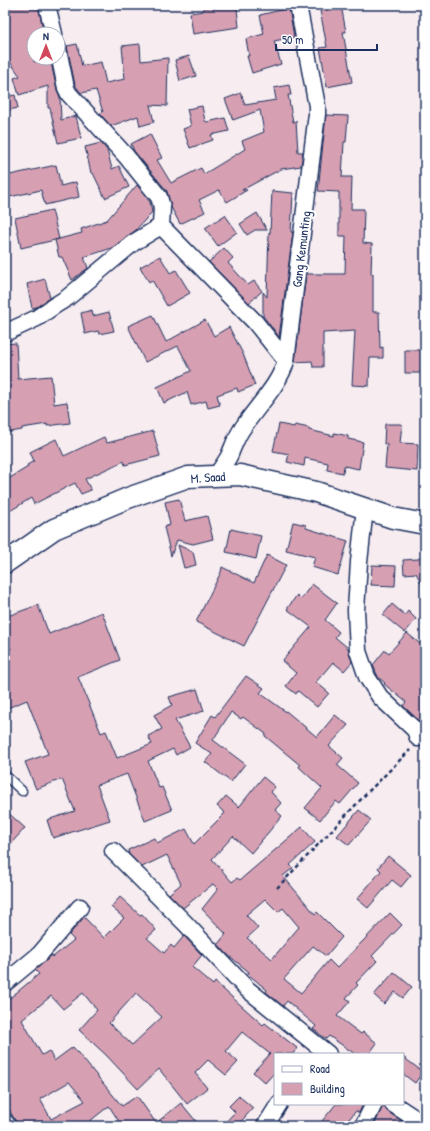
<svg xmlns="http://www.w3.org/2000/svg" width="430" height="1131" font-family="'Patrick Hand',sans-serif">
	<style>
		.building { fill: #d7a0b2; stroke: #1b2f5e; fill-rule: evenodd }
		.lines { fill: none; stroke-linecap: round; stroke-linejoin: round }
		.service-casing { stroke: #1b2f5e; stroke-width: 11 }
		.minor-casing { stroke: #1b2f5e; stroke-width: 19 }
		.tertiary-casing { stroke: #1b2f5e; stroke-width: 23 }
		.path { stroke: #1b2f5e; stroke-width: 2.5; stroke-dasharray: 4 3; stroke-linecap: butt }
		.service { stroke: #fff; stroke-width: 8 }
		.minor { stroke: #fff; stroke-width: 16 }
		.tertiary { stroke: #fff; stroke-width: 20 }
		.labels { text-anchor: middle; stroke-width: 4; stroke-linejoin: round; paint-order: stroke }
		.street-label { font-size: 13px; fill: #1b2f5e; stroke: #fff }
	</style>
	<rect width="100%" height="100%" fill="#f7ecf0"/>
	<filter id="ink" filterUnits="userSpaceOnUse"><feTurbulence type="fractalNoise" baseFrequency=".025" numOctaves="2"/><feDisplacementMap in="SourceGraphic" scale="8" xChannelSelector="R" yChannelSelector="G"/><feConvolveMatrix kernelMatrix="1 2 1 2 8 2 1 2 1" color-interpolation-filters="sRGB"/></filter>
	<g filter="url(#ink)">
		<path class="building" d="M5,5H38L44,34H34V62L50,58L57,90L60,97L61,120L76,116L81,138L58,143L50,108H48V86L19,95L14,78L20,76L5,55Z
			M222,5H235L236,9H237L239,27L193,34L190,13L203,11V8Z
			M319,5H341L346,32H343L352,82L327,87L320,48L327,47Z
			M289,8L294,37L274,41L281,64L252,73L247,56H249L246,39L264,34L260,15Z
			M77,44L82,66L101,62L106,83L125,79L122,46L140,44L141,61L168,58L167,106L150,105L154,122L140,126L138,116L111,126L101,115L100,113L103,112L96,90L81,93L75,85L67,46Z
			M189,56L196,76L180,81L175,60Z
			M289,85L291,95H288L293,122L296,121L298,152H303L301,166L281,169L242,190H247L227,202L219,190L199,200L205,212L180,224L171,207L167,191L134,151L131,144L150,134L162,158L157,160L171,183L201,168L204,174L245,149L242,141L264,132L260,110L233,120L225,99L241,93L245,105L276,100L274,88Z
			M15,95L18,108L5,111V97Z
			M202,106L205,121L207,122L225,118L229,131L211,135L213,140L190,148L183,129L191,126L187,109Z
			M326,115L348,116L346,142H344L342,177H352L351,209H364L363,243L372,244L371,274H373V312H379L380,348L383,347V358H370L369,386L352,385L355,331L323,333V367H313L312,361L295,362L306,274H345L346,236H339V192L318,191Z
			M101,143L107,150L112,169L119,166L129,187L105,198L93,173H91L85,147Z
			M56,165L61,186L76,182L79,197L45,205L41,190L5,198V176Z
			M137,185L150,202L152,212L136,230L112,248L84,257L88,268L72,280L62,257H59L55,240L82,233L81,229L107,220Z
			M272,191L293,193L291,232H293L279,337L274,330L273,328H272L263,316V292L267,297L269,232L270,233Z
			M52,210L59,239L21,248L15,218Z
			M257,213L267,230H255L247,235L240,224Z
			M225,215L237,232L218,246L205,228Z
			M224,248L233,258L228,263L248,285L254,281L262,291L249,303L209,262Z
			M160,256L170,273L176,270L190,293L167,306L152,280L149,282L140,267Z
			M45,279L50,298L37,307L32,308L27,284Z
			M92,310L93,316L109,312L114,331L99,334L98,331L85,334L81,313Z
			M153,315L166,342L205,320L214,336L229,327L243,354L255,385L238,392L237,388L217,395L220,405L208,408L206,401L191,405L187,392L164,403L157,387L191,371L178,346L145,362L128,326Z
			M16,343L18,379L51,376L54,404L67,402L70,423L47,426V424L22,428V430L5,433V344Z
			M405,350H425V373H405Z
			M279,424L294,427L295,425L309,428V430L334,436V433L348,436V439L363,442L359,469L344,466L343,473L327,470L328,463L305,458L304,466L287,462L289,454L273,451Z
			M385,424H402L400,443L418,444L417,471L385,468L387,444H384Z
			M153,431L160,456L125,465L124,461L85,479L91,490L81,494L75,483L34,504L31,498L5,514V481L28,467L27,465L34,461L30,452L56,439L64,456L104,437L107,443Z
			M179,499L185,521L207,516L213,539L193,544L177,540L171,556L164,527L170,525L165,502Z
			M293,522L306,525V528L348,541L338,575L312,567L315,557L286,550Z
			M231,529L261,536L256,559L226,552Z
			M178,545L193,552L196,565L184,568Z
			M267,555L286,565L244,646L196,622L221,572L222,567L254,583Z
			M425,556V590L416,573L404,574L403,560L418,559Z
			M372,565L396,566L395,586L371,585Z
			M312,584L337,603L325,620L339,632L335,637L348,648L352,662L344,671L333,662L316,682L329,693L317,707L298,691L296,694L286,686L296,673L282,661L311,627L287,609L297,595L301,599Z
			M392,604L405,615L408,611L416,619L405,633L383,615Z
			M38,605L49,634L102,612L120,660L78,677L101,733L106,731L117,758L152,744L148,736L162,729L154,715L172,705L169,697L197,689L204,711L175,720L190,747L176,755L173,749L148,761L159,788L162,787L172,810L145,821L127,774L97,785L110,820L53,838L47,820L75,811L62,779L36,789L25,762L48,754L27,700L5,709V652L11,649L5,634V617Z
			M407,633L425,648V726L403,706L406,702L384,684L385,683L378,677L373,665L385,650L389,653Z
			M246,676L264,688L260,693L286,712V711L317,737L335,715L348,725L329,746L343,758L337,765L358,783L340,804L336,801L320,820L305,808L322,788L299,767L300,765L265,736L266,734L243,717L241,719L231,712L213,740L245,764L231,782L205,762L212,754L195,743L212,715L215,717Z
			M263,777L275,787L271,792L281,803L275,810L282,816L251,853L233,836L212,859L232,882L237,878L240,880L302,827L315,842L290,865L293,868L283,876L315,914L317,912L342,937L326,956L313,946L284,979L301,993L329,960L337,968L390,913L402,925L372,956L377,961L356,983L358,985L346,998L350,1001L337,1016L361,1034L363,1032L377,1043L369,1054H355L329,1036L326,1039L313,1029L316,1026L287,1001L283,1006L266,992L267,990L248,974L249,972L227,954L218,944L226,934L202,909L218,889L213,884L183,908L169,894L181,884L167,855L142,867L129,854L128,850L154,838L157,843L186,829L194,844L225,813L217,806L226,796L239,807ZM265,899L278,912L283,908L299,927L272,959L247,938L258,928L246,915Z
			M5,810L25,828L5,850Z
			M359,810L371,820L349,845L337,836Z
			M388,856L411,875L401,887L392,880L368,908L357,899L381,871L378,868Z
			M120,897L140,915L142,914L156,930L147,938L164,953L171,945L174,948L184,936L202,955L192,967L213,985L215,982L263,1025L265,1023L297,1048L293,1054H275V1072L265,1083L253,1072L270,1054L242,1032L226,1051L238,1062L226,1075L208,1060L195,1073L207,1088L187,1104L159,1069L138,1089L106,1055L79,1030L97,1010L83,993L63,1009L51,996L22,1020L42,1055L49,1051L54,1061L73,1047L122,1106L137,1096L156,1123L181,1103L200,1126H122L109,1106L90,1121L93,1126H18L5,1102V1002L39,974L35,970L52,955L53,957L74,940L69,935L84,917L104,938L124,918L111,907ZM136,993L162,1017L132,1045L109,1023ZM69,1082L85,1101L51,1119L40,1099Z
			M394,972L412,987L403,998L395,992L384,1004L374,995Z
			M403,1057L423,1072L415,1083L403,1074Z
			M239,1096L253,1108L237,1126H222L235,1112L229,1106Z
			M336,1104H363L359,1113L356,1111L343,1126H318Z
			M383,1105L388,1112L409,1126H377L375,1124Z"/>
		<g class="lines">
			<g class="service-casing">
				<path id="service" d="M5,775L22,791"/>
			</g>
			<g class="minor-casing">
				<path id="minor" d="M47,5L54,34
					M58,49L66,88L69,94L126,156L159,197L162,207L161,226L255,322L286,361
					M5,333L37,318L54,306L67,298L133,243L161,226
					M217,475C221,468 227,461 230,454C234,444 237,435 244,426C258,405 279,385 286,361L317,114V106L298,5
					M365,508L359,562L356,610L358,651L367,677L380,697L415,730L418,738
					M113,851L185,923L247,989L328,1054
					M5,983L40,954L80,907
					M393,1104L425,1125
					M5,1122L8,1126
					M265,1126L279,1104
					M363,1126L374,1104"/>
			</g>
			<g class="tertiary-casing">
				<path id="tertiary" d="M5,563L54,529L128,498L188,477L240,475L316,492L393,518L425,524"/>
			</g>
			<path class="path" d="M277,888L366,794L410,750"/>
			<use href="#service" class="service"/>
			<use href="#minor" class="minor"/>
			<use href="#tertiary" class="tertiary"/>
		</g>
	</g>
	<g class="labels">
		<g class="street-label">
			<text transform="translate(301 249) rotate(-83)" y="5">Gang Kemunting</text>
			<text transform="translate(208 477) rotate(-4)" y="5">M. Saad</text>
		</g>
	</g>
	<rect width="430" height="1131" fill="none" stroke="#fff" stroke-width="20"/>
	<rect x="10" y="10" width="410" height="1111" fill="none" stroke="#1b2f5e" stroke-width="1.5" filter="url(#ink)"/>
	<rect x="274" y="1053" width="130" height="52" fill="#ffffff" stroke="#a4acbf"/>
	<rect x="282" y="1066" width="20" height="6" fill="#ffffff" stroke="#a4acbf"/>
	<text x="310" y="1073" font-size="12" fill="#1b2f5e">Road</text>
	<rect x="282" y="1083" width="20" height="12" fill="#d7a0b2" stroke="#a4acbf"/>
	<text x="310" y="1093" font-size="12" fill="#1b2f5e">Building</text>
	<g transform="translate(46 46)"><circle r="19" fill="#ffffff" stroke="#a4acbf"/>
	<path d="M0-3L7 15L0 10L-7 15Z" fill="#d1495b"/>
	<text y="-6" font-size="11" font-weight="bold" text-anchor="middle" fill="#1b2f5e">N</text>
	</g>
	<path d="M276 44v6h101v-6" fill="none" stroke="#1b2f5e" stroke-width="2"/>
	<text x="282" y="44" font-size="12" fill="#1b2f5e" stroke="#ffffff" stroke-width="3" paint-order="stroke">50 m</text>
</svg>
